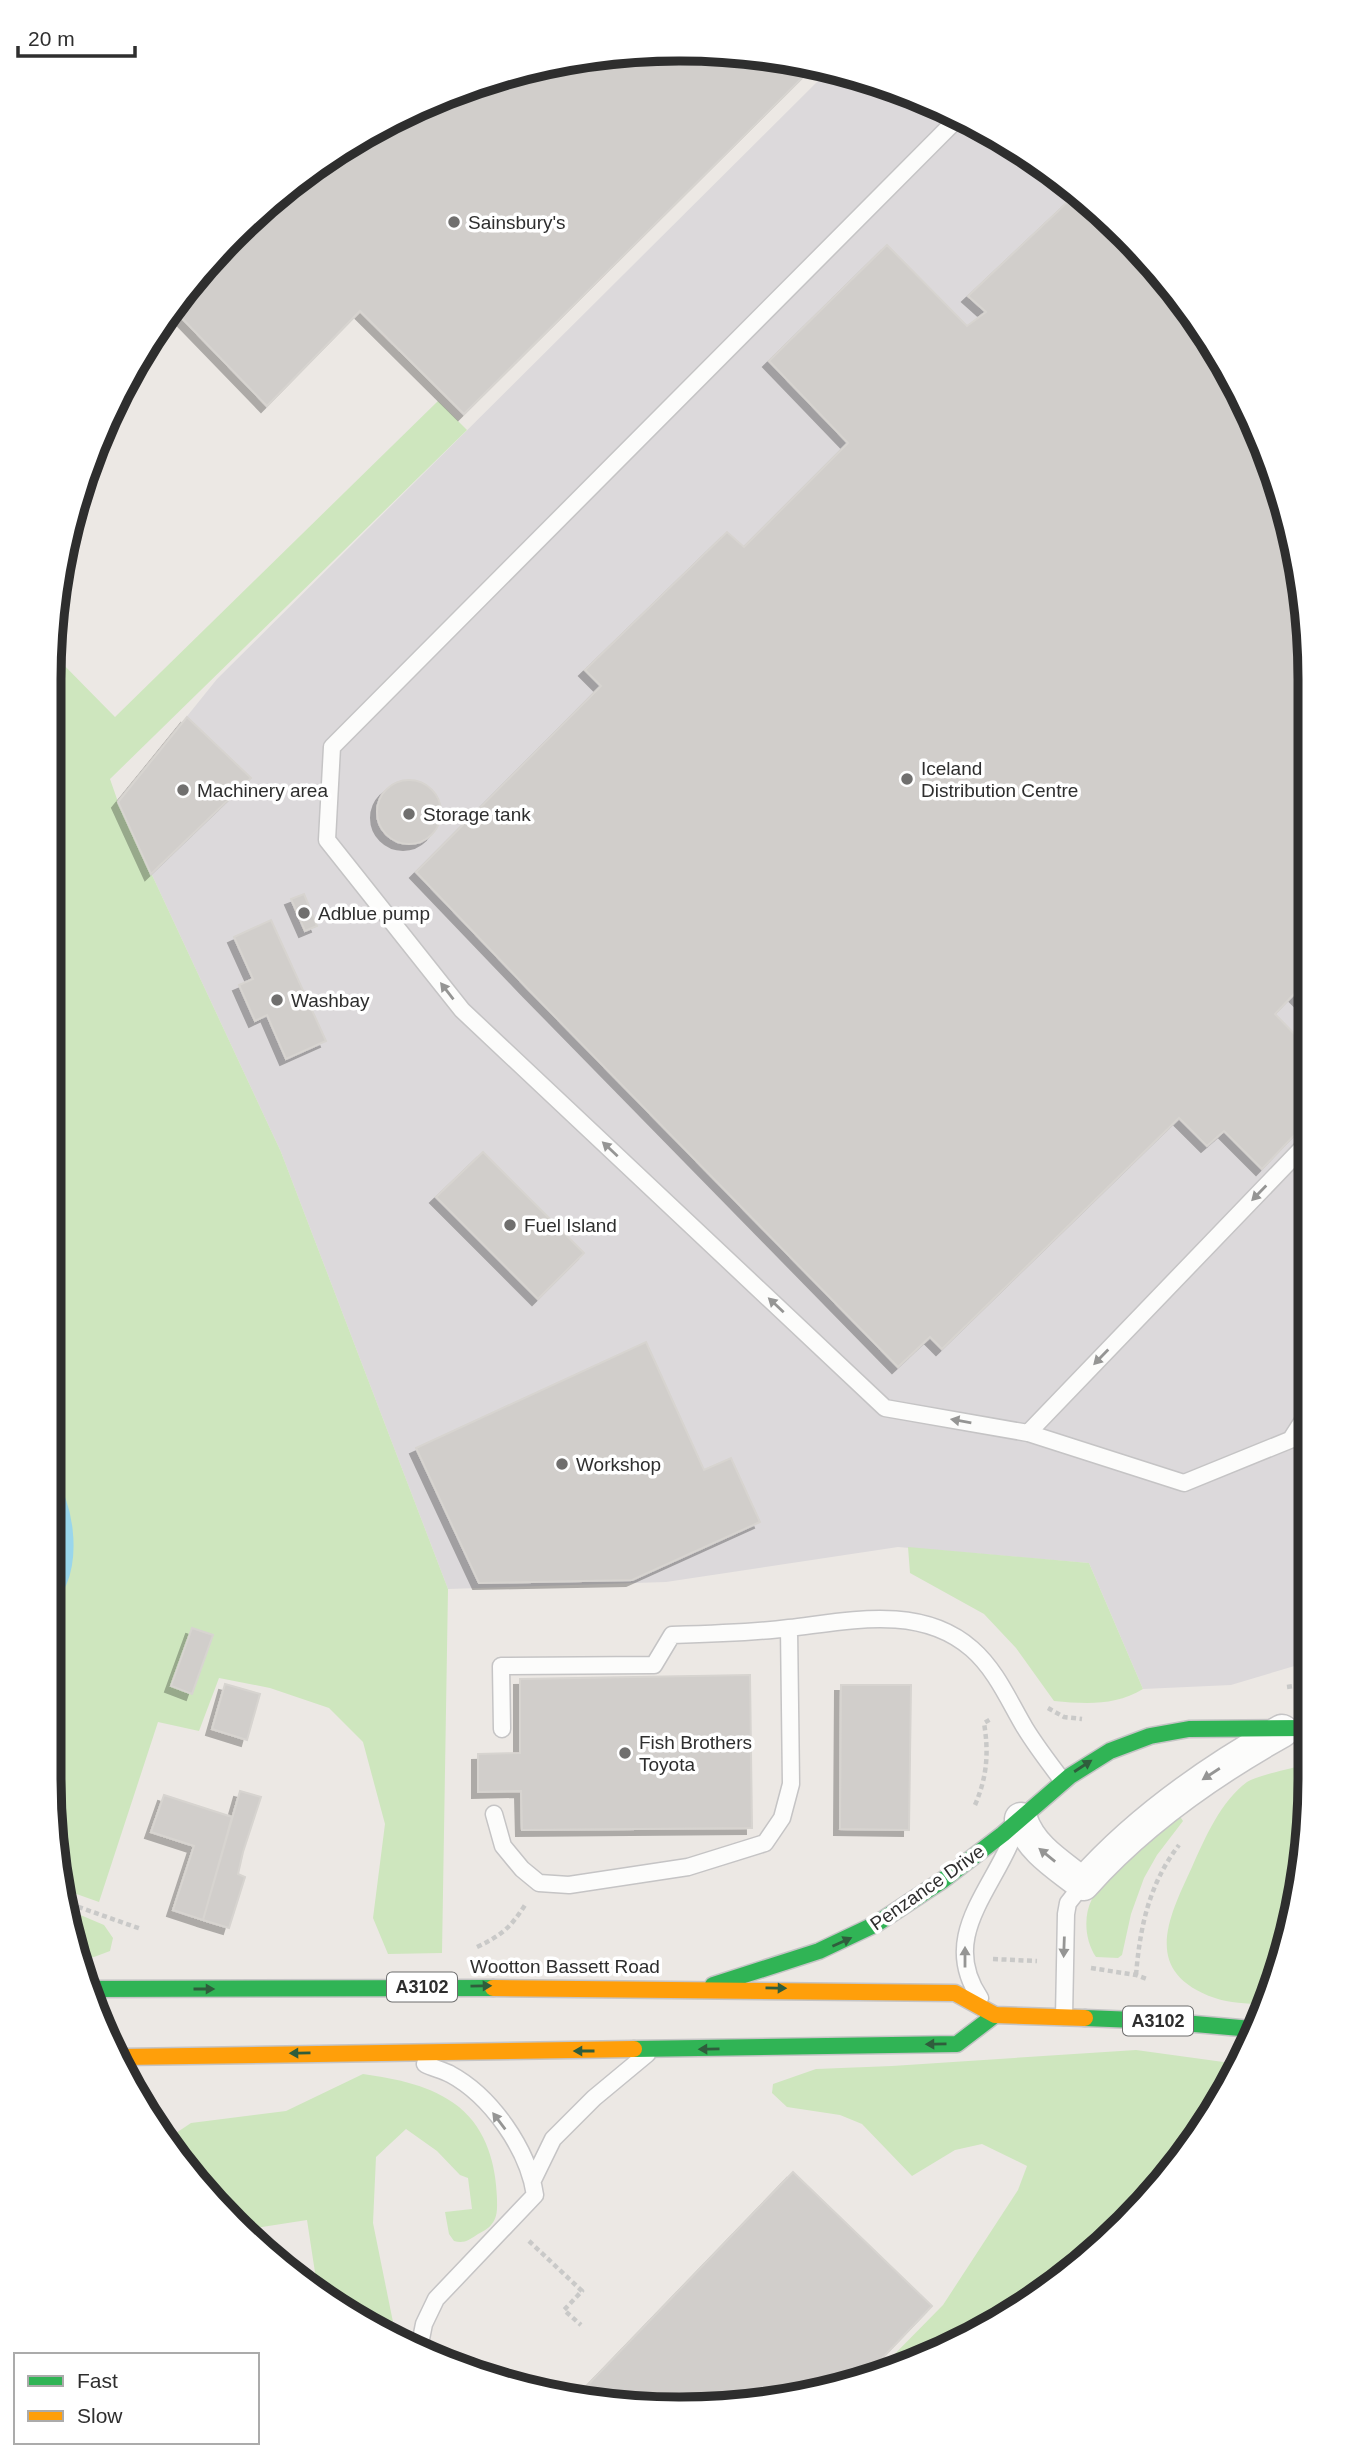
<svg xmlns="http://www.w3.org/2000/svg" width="1359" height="2458" font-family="Helvetica,sans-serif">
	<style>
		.industrial { fill: #dcd9db }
		.green { fill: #cee6be }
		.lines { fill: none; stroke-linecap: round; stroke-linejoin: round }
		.stream { stroke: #99d6ec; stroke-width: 12 }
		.building { fill: #d1cecb; stroke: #d7d4d0; stroke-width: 2; filter: url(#shadow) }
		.lane-casing { stroke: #c5c4c5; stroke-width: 19 }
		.street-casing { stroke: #c5c4c5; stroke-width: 35 }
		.fast-casing { stroke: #c5c4c5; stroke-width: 19 }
		.slow-casing { stroke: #c5c4c5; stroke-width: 19 }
		.path { stroke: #c9c9c8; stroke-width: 4.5; stroke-dasharray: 5 3.5; stroke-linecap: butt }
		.lane { stroke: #fcfcfb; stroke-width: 16 }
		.street { stroke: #fcfcfb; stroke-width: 32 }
		.fast { stroke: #30b455; stroke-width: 16 }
		.slow { stroke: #ff9f0a; stroke-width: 16 }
		.oneway { fill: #959594 }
		.oneway2 { fill: #2f5d3c }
		.poi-dot { fill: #706f6e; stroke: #fff; stroke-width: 2.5 }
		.labels { text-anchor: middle; stroke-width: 7; stroke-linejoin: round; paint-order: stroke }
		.shield { fill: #fff; stroke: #6d6d6d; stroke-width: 2 }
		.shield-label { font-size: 18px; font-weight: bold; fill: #2e2e2e }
		.poi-label { font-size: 19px; fill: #2e2e2e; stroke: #fff; text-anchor: start }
		.street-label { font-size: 19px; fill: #2e2e2e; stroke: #fff }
		.rim { fill: none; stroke: #2e2e2e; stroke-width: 9 }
	</style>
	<defs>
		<filter id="shadow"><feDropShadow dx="-6" dy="6" stdDeviation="0" flood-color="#0004"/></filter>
	</defs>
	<rect width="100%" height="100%" fill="#ece8e4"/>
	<path class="industrial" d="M829,70L882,82L994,133L1125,233L1204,330L1276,476L1305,598L1308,1662L1231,1685L1143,1689L1089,1563L898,1547L666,1582L448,1589L281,1152L118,802L217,679Z"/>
	<path class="green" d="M438,401L467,430L110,779L118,802L281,1152L448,1589L442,1953L388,1954L373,1918L385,1824L363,1742L329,1708L270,1688L219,1678L199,1731L158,1722L99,1902L68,1891L49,1778L50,647L54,655L115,717Z
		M908,1547L1089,1563L1143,1689C1115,1706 1086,1704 1054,1701L1016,1648L984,1614L910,1573Z
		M1308,1764L1309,1819L1288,1942L1262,2005C1247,2003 1229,2003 1215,1998C1141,1972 1168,1919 1192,1867C1205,1838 1221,1801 1247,1782C1258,1775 1294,1768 1308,1764Z
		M1179,1815L1183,1821L1157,1855L1144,1878L1131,1914L1122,1955L1118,1958L1096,1957C1085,1941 1083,1916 1092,1899C1106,1872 1155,1836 1179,1815Z
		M71,1911L104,1925L113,1938L110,1951L94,1957L79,1959Z
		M1136,2050L1238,2064L1226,2093L1152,2183L1026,2296L921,2361L878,2371L943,2305L1018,2190L1027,2166L982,2144L955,2150L912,2176L862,2124L840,2115L787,2107L772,2093L773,2084L816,2069L892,2066Z
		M363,2074C397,2079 431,2085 459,2107C487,2130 496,2165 497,2199C497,2208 498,2218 491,2225C488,2229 482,2232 478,2234C469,2240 464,2244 454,2241L449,2234L445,2212L472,2209L468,2178L460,2175L437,2151L406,2129L376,2157L373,2223L395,2332L330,2303L318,2292L307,2220L250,2229L180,2163L167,2139L191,2123L286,2111Z"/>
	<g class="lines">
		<path class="stream" d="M50,1325C63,1305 57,1287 50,1267
			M49,1601C53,1595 58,1588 61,1582C73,1553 68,1506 49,1480"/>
	</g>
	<path class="building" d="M638,50L761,54L797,63L807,73L464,414L360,311L267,406L173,309L205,264L295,180L400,114L516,71Z
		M1075,195L1125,233L1204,330L1276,476L1305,598L1306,998L1302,1002L1294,994L1275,1014L1306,1046V1123L1262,1169L1224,1131L1207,1146L1179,1118L942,1349L930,1337L898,1367L527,988L416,872L601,686L585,670L727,532L744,547L848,443L769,361L887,245L967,326L986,312L968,296Z
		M187,717L251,778L151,874L118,802Z
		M377 812a32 32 0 1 1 64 0a32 32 0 1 1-64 0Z
		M304,894L317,926L305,931L291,899Z
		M271,920L326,1041L286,1059L267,1015L255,1021L239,985L253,979L234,937Z
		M483,1152L584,1253L538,1299L436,1197Z
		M646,1342L704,1470L731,1458L760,1522L632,1580L479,1583L416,1448Z
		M192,1628L213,1635L192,1694L171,1686Z
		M750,1675L752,1828L522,1830L521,1791L478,1792V1754L520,1753V1679Z
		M225,1684L260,1694L247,1740L212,1729Z
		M841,1685H911L909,1830L840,1829Z
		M240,1791L261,1797L243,1852L238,1874L245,1877L229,1928L203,1920Z
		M164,1795L232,1817L203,1920L173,1910L194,1846L151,1832Z
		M793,2172L932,2306L868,2373L721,2408L579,2394Z"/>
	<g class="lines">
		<g class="lane-casing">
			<path id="lane" d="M959,117L332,747L327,840L462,1010L885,1408L1028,1433L1184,1483L1307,1433
				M1028,1433L1306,1144
				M1291,1439L1307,1414
				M502,1729L501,1666L654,1665L672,1635C711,1634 750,1633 789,1628C849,1621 921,1604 972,1649C996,1670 1009,1701 1025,1728C1036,1746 1049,1763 1062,1780
				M494,1814L503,1846L522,1869L539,1883L569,1885L688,1867L765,1843L782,1818L791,1784L789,1628
				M980,1998C940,1939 989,1894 1012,1839
				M1064,2017L1066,1914L1068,1903L1083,1884
				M533,2180L553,2139L594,2098L647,2054
				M420,2344L424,2324L436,2299L535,2195C528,2149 491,2096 450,2074C442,2070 433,2068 425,2064"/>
		</g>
		<g class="street-casing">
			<path id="street" d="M1021,1819C1031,1849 1059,1865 1083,1884C1139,1821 1209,1772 1282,1731"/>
		</g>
		<g class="fast-casing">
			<path id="fast" d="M713,1985L819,1951L876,1924L943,1880L1003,1834L1070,1776L1110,1751L1150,1736L1189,1729L1308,1728
				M87,1989L493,1988
				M1085,2018L1160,2021L1252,2029
				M634,2049L957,2044L995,2015"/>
		</g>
		<g class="slow-casing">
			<path id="slow" d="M493,1988L955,1993L995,2015L1085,2018
				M123,2057L634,2049"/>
		</g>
		<path class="path" d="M1287,1687L1308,1684
			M1048,1708L1064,1717L1082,1719
			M975,1805C987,1777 989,1753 984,1723L991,1719
			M70,1904L141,1929
			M477,1947C502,1935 510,1928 525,1905
			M993,1959L1037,1961
			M1091,1968L1136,1975L1147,1979
			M1136,1975C1140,1927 1149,1884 1179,1845
			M529,2241L582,2291L564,2310L581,2325"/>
		<use href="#lane" class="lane"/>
		<use href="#street" class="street"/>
		<use href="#fast" class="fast"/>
		<use href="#slow" class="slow"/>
	</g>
	<defs><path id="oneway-solid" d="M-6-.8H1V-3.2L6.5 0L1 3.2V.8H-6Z" transform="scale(1.75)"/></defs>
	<g class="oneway">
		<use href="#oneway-solid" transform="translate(447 991) rotate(-128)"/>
		<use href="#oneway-solid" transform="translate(610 1149) rotate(-137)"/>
		<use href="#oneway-solid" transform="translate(1259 1193) rotate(134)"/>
		<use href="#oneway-solid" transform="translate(776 1305) rotate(-137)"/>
		<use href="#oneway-solid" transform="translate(1101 1357) rotate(134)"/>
		<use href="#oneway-solid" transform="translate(961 1421) rotate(-170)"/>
		<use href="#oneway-solid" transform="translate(1211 1774) rotate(147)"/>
		<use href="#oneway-solid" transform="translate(1047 1855) rotate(-141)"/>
		<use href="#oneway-solid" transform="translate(1064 1947) rotate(92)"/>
		<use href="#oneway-solid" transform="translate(965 1957) rotate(-90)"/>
		<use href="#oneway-solid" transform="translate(499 2121) rotate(-127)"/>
	</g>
	<g class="oneway2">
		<use href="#oneway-solid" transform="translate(1083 1766) rotate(-33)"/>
		<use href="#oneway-solid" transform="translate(842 1942) rotate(-24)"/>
		<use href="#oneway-solid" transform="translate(481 1986) rotate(-1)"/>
		<use href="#oneway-solid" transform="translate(776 1988) rotate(1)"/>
		<use href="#oneway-solid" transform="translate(204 1989)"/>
		<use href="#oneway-solid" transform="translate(936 2044) rotate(179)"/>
		<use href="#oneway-solid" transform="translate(709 2049) rotate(179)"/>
		<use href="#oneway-solid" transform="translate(584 2051) rotate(180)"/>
		<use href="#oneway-solid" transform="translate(300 2053) rotate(179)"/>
	</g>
	<g class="poi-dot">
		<circle cx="454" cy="222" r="7"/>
		<circle cx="907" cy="779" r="7"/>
		<circle cx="183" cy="790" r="7"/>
		<circle cx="409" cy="814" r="7"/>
		<circle cx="304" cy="913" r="7"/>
		<circle cx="277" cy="1000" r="7"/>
		<circle cx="510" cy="1225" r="7"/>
		<circle cx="562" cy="1464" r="7"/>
		<circle cx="625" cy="1753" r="7"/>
	</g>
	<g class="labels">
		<g class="shield">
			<rect x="387" y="1972.5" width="70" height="29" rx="5"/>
			<rect x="1123" y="2006.5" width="70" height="29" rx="5"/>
		</g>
		<g class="shield-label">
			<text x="422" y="1993">A3102</text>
			<text x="1158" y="2027">A3102</text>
		</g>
		<g class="poi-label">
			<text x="468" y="229">Sainsbury's</text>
			<text x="921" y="775">Iceland<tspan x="921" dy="22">Distribution Centre</tspan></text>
			<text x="197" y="797">Machinery area</text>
			<text x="423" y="821">Storage tank</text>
			<text x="318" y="920">Adblue pump</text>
			<text x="291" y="1007">Washbay</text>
			<text x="524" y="1232">Fuel Island</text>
			<text x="576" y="1471">Workshop</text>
			<text x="639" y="1749">Fish Brothers<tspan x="639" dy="22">Toyota</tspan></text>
		</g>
		<g class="street-label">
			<text transform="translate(927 1887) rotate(-35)" y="7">Penzance Drive</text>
			<text x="565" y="1973">Wootton Bassett Road</text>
		</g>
	</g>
	<path d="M0 0H1359V2458H0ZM679 61H680A618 618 0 0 1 1298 679V1779A618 618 0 0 1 680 2397H679A618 618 0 0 1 61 1779V679A618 618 0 0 1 679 61Z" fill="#fff" fill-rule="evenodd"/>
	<path class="rim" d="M679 61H680A618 618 0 0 1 1298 679V1779A618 618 0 0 1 680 2397H679A618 618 0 0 1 61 1779V679A618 618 0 0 1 679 61Z"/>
	<rect x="14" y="2353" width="245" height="91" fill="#ffffff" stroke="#ababab" stroke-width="2"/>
	<rect x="28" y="2376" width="35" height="10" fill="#30b455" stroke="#ababab" stroke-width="2"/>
	<text x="77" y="2388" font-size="21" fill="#2e2e2e">Fast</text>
	<rect x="28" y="2411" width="35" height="10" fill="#ff9f0a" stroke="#ababab" stroke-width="2"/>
	<text x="77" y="2423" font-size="21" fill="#2e2e2e">Slow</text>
	<path d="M18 46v10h117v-10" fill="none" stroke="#2e2e2e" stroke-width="3.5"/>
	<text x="28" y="46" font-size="21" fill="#2e2e2e" stroke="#ffffff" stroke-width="5" paint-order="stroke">20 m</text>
</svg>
